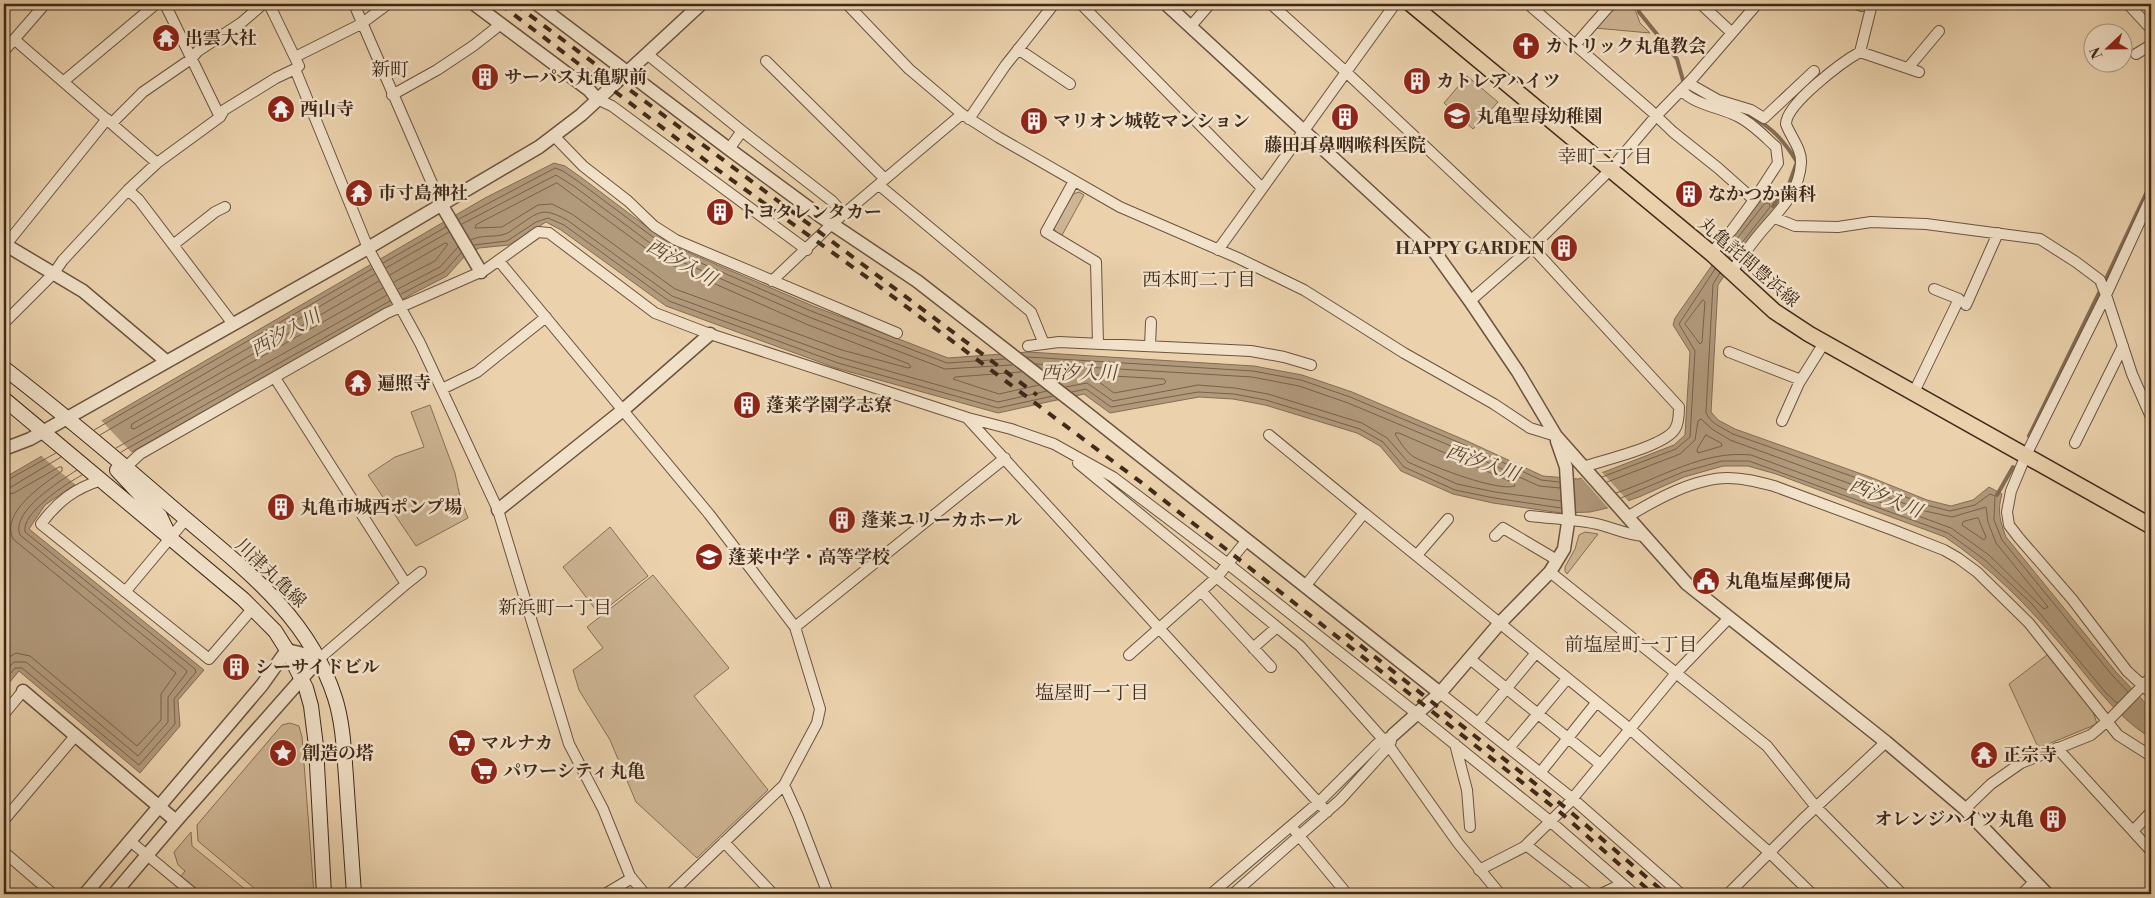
<svg xmlns="http://www.w3.org/2000/svg" width="2155" height="898" font-family="'Libre Bodoni','Noto Serif JP',serif">
	<style>
		.green { fill: #ceb594; stroke: #866f57 }
		.water { fill: #b1997b; stroke: #836c54 }
		.pier { fill: #ebd2ad }
		.lines { fill: none; stroke-linecap: round; stroke-linejoin: round }
		.shore { stroke: #78614a; stroke-width: 1 }
		.stream { stroke: #836c54; stroke-width: 4 }
		.minor-casing { stroke: #6a533f; stroke-width: 12 }
		.tertiary-casing { stroke: #6a533f; stroke-width: 15 }
		.secondary-casing { stroke: #3f291a; stroke-width: 16 }
		.primary-casing { stroke: #3f291a; stroke-width: 18 }
		.minor { stroke: #f2e2ca; stroke-width: 10 }
		.tertiary { stroke: #f2e2ca; stroke-width: 12 }
		.secondary { stroke: #f2e2ca; stroke-width: 14 }
		.primary { stroke: #ebd2ad; stroke-width: 15 }
		.rail { stroke: #3f291a; stroke-width: 4; stroke-dasharray: 9 9; stroke-linecap: butt }
		.labels { text-anchor: middle; stroke-width: 5; stroke-linejoin: round; paint-order: stroke }
		.poi-label { font-size: 18px; font-weight: bold; fill: #3f291a; stroke: #f2e2ca; text-anchor: start }
		.street-label { font-size: 18px; fill: #3f291a; stroke: #f2e2ca }
		.neighbourhood-label { font-size: 19px; fill: #3f291a; stroke: #f2e2ca }
		.water-label { font-size: 19px; font-style: italic; fill: #5c4532; stroke: #f2e2ca }
	</style>
	<rect width="100%" height="100%" fill="#ebd2ad"/>
	<filter id="stains"><feTurbulence type="fractalNoise" baseFrequency=".004" numOctaves="4"/><feColorMatrix values="0 0 0 0 .2 0 0 0 0 .09 0 0 0 0 .02 0 0 0 .5 -.17"/></filter>
	<radialGradient id="worn" r=".72"><stop offset=".6" stop-color="#630" stop-opacity="0"/><stop offset="1" stop-color="#630" stop-opacity=".3"/></radialGradient>
	<path class="green" d="M1617,4H1633L1640,23L1650,33L1595,28Z
		M1467,76L1498,102L1473,129L1444,103Z
		M1079,192L1084,195L1061,237L1056,234L1054,228L1073,194Z
		M430,405L455,473L460,497L468,518L416,546L368,475L395,457L424,447L411,412Z
		M610,527L648,576L599,614L563,567Z
		M1585,532L1598,534L1567,574L1565,571V567L1575,549L1579,535Z
		M653,575L729,668L694,696L768,790L697,858L636,802L610,740L579,690L573,670L603,648L587,627Z
		M2047,655L2093,711L2097,724L2041,747L2037,745L2009,684Z
		M290,723L299,726L302,737L314,894H261L198,841L197,825L282,725Z
		M191,832L192,846L251,894H203L181,876L185,871L178,865L174,852Z"/>
	<path class="water" d="M554,163L565,166L582,178L671,245L813,306L948,358L1028,352L1254,366L1302,375L1352,392L1467,441L1543,476L1578,479L1604,472L1674,445L1685,435L1690,352L1673,325L1675,318L1729,241L1766,194L1778,205L1745,245L1718,285L1711,412L1718,420L1735,429L1870,477L1927,500L1951,506L1973,500L1989,487L2002,494C1997,511 2000,521 2006,537L2116,672L2151,709V738C2115,716 2089,678 2062,646C2027,605 1990,567 1945,537L1776,474L1748,466H1723L1684,477L1639,497L1607,508L1590,512L1561,513L1493,503L1453,494L1401,471L1380,446L1357,433L1265,405L1233,399L1199,397L1110,413L1084,394L998,413L836,368L666,306L561,230L546,222L509,245L479,248L464,257L447,276L414,293L80,481L45,505L29,529L204,670L178,700L180,726L140,773L19,671L4,689V478L485,198Z"/>
	<path class="pier" d="M101,420L132,453L76,485L39,454Z
		M1600,470L1630,503L1610,510L1580,476Z"/>
	<g class="lines">
		<path class="shore" d="M557,183L663,261L806,324L909,364L911,367L908,368L842,350L675,289L572,214L552,204L538,205L502,227L475,228L476,225Z
			M459,219L555,168L563,171L579,182L669,249L811,311L947,363L1005,359
			M462,224L556,175L575,187L666,255L809,317L945,369L1012,365
			M471,240C482,234 494,238 505,234C509,233 512,230 515,228C539,212 541,206 567,220L672,296L839,357L998,402L1047,391
			M474,245L507,241L536,222L548,218L564,225L669,301L838,363L998,408L1053,396
			M1725,254L1765,203H1769L1770,207L1730,258
			M383,263L446,227
			M386,268L449,232
			M1720,273L1713,284L1706,412C1709,423 1723,428 1733,434L1868,482L1926,505L1950,511L1975,505L1990,494L1995,496L1994,520L2002,540L2112,675L2128,692
			M390,275L445,243L448,244L435,261L394,282
			M379,281L132,424L131,428L134,429L383,288
			M398,289L440,267L458,247
			M401,294L444,272L461,253
			M1703,300L1705,302L1702,342L1700,344L1685,324Z
			M1027,357L1253,371L1301,380L1350,397L1465,445L1541,480L1559,482
			M1036,364L1252,377L1299,386L1348,403L1463,451L1539,486L1560,488
			M1021,372L955,377L953,379L999,394L1039,385
			M1097,375L1164,379L1166,382L1164,384L1114,393L1095,379Z
			M1066,387L1087,383L1113,401L1198,385L1235,388L1268,394L1362,423L1387,438L1408,462L1457,484L1495,492L1561,501
			M1072,392L1086,389L1111,407L1198,392L1234,394L1266,400L1360,429L1383,442L1404,467L1455,490L1494,498L1561,508
			M94,430L372,269
			M1396,433H1399L1514,483L1515,486C1498,492 1431,466 1414,457C1407,453 1401,443 1396,436Z
			M100,435L375,274
			M1706,435L1721,443L1722,446L1698,453L1697,450Z
			M116,448L387,295
			M121,452L390,301
			M1602,477L1676,449L1690,437L1695,351L1679,324L1715,269
			M4,482L56,453
			M1607,482L1680,454L1695,440L1698,421L1701,419L1712,429L1730,440L1925,511L1952,517L1986,507L1988,522L1996,543L2048,607L2044,609L1989,555L1951,528L1751,455C1703,450 1661,478 1616,493
			M4,488L11,487L61,457
			M4,495L14,493L59,467H62V471C44,484 0,512 13,539L176,673L161,694V720L137,746L30,656L16,653L4,660
			M1621,498L1683,472L1722,461H1749L1948,533L1985,560L2032,604L2106,693L2117,703
			M1978,518L1986,537L1984,540L1962,525L1963,522Z
			M4,672L14,662H26L138,756L168,722V697L187,672L186,670L20,535C10,512 60,481 77,470
			M4,681L15,668H22L139,765L175,724L174,699L196,672L195,669L25,532C21,513 67,483 82,475"/>
		<path class="stream" d="M1638,4L1639,12L1677,59L1684,84
			M1738,111C1767,122 1781,136 1797,162L1788,187L1773,206
			M2104,283L2151,183
			M2029,436L2101,289
			M1997,495L2013,467"/>
		<g class="minor-casing">
			<path id="minor" d="M165,4L220,117
				M269,4L299,66L295,69L368,248L420,343L498,510L569,744L603,809L630,876L645,894
				M354,4L441,204
				M847,4L909,69L962,114L998,137L1120,207L1238,258L1304,290L1404,353L1494,404L1530,428L1556,436
				M1081,4L1262,188
				M1271,4L1346,72L1532,247L1679,407C1679,414 1679,423 1675,429C1665,446 1604,460 1583,467
				M1528,4L1650,110L1673,132L1718,168L1754,200L1732,230L1711,253
				M1701,4L1732,33
				M1856,4L1862,6
				M2128,4L2151,29
				M1190,27L1210,4
				M15,40L157,163
				M1575,45L1611,4
				M1018,49L1070,84
				M4,51L45,4
				M1860,52L1919,72
				M647,54L742,131
				M2136,54L2151,45
				M295,57L361,24L388,4
				M766,61L885,179
				M1908,68L1939,31
				M64,81L156,4
				M1688,83L1718,100L1751,110L1764,118L1814,71
				M1681,90C1695,105 1719,107 1737,116C1752,123 1764,136 1776,147L1778,163L1754,200
				M392,95L437,70L473,46L501,24
				M597,99L612,106L807,250
				M969,119L1005,66L1054,4
				M112,123L143,92L191,59L198,51L241,23L263,4
				M555,137L583,166L628,201L654,226L676,240L897,333
				M729,149L742,131L832,201L844,214
				M1074,181L1046,232L1096,262L1098,344
				M879,185L1031,312L1044,344
				M128,190L139,200L233,324
				M2151,197L2106,295L2026,455L2011,491L2007,512L2009,525L2019,538L2072,599L2127,671L2151,693
				M1775,218L1795,226L1838,227L1871,222L1926,224L2040,239L2076,262L2100,280L2106,295L2132,374L2151,417
				M173,245L215,212L225,207
				M4,247L107,119
				M1218,250L1395,4
				M499,261L709,514L795,627L820,709L817,723L784,785L670,894
				M1732,271C1740,260 1748,248 1757,237C1776,213 1799,196 1801,163C1802,149 1790,136 1786,124C1786,104 1842,62 1860,52L1872,4
				M772,281L833,223L962,114
				M1470,301L1532,247L1611,169L1656,116L1693,78L1757,4
				M1966,305L1998,233
				M4,323L54,273L63,260L128,190L157,163L220,117L224,110L276,78L295,69
				M1028,346L1059,342L1251,351L1284,357L1311,365
				M1150,346L1151,322
				M1729,352L1801,380
				M275,378L406,584L320,658
				M442,389L477,372L546,317
				M1914,392L1959,299L1934,289
				M968,419L1327,812
				M1782,421L1799,383L1824,343
				M1269,435L1364,513
				M2075,443L2123,346
				M1078,463L1300,646L1389,746L1458,843L1500,894
				M126,467L140,454L387,313L485,270L538,232L549,233L655,313L710,334L968,418L1011,429L1054,444L1113,477L1228,564L1416,713L1551,822L1634,894
				M102,480C75,488 57,502 41,524L209,659L253,608
				M1530,516C1553,519 1578,519 1601,525C1616,529 1628,535 1644,536
				M1627,517C1655,500 1694,478 1728,478C1744,478 1759,482 1774,486L1893,530L1944,550L1958,558L1977,572L2029,623L2118,735L2151,756
				M1495,536L1503,528L1557,560
				M1417,555L1448,519
				M1550,572L1767,746L1816,807L1902,894
				M406,584L421,572
				M1306,585L1364,513L1630,729L1770,853L1812,894
				M1201,591L1271,667
				M125,592L186,519
				M795,627L1005,458
				M1253,648L1277,627
				M1129,655L1217,577L1247,540
				M1470,659L1600,764
				M1440,693L1573,799L1681,894
				M4,714L23,691
				M1478,723L1535,654
				M1455,744L1467,790L1470,827
				M1509,748L1567,679
				M2057,748L2151,851
				M1540,773L1596,703
				M784,785L798,816L828,894
				M1965,809L1991,784L2021,763L2091,735L2112,717L2151,677
				M4,820L76,735
				M1295,831L1347,894
				M2133,831L2151,812
				M130,841L194,894
				M724,842L773,894
				M1526,845L1589,894
				M4,852L53,894
				M1479,870L1524,847L1568,804L1677,672L1729,618
				M605,894L632,878
				M1211,894L1319,802L1377,744L1388,738
				M1233,894L1340,800L1389,746L1391,741
				M1601,894L1622,884
				M1728,894L1802,820L1886,742
				M2022,894L2035,881"/>
		</g>
		<g class="tertiary-casing">
			<path id="tertiary" d="M474,4L589,90L597,99
				M537,4L729,149L820,216L917,281L1079,407L1440,693
				M1166,4L1434,251L1470,301L1518,372L1556,436L1687,584L1886,742L1965,809L2047,894
				M441,204L481,272
				M4,244L83,291L166,361
				M4,449L30,439L368,248L539,147L581,115L701,4
				M498,510L623,410L710,334
				M23,691L176,821
				M1393,735L1440,693L1499,624L1550,572L1564,549L1569,516L1566,467L1557,441
				M85,894L262,685L287,650L320,658L176,821L114,894"/>
		</g>
		<g class="secondary-casing">
			<path id="secondary" d="M4,368C62,413 118,460 173,508C238,564 308,613 335,698C343,723 344,751 346,777C349,816 351,855 354,894
				M4,399L243,599L275,631L287,650L306,688L311,706L316,746L324,894
				M117,470L160,516L168,533"/>
		</g>
		<g class="primary-casing">
			<path id="primary" d="M1411,4L1711,253L1774,311L1809,334L2151,526"/>
		</g>
		<use href="#minor" class="minor"/>
		<use href="#tertiary" class="tertiary"/>
		<use href="#secondary" class="secondary"/>
		<use href="#primary" class="primary"/>
		<path class="rail" d="M500,4L718,170L872,281L1142,483L1561,813L1653,894
			M515,4L1037,395
			M1346,634L1566,808L1666,894"/>
	</g>
	<defs>
		<g id="temple-disc" transform="scale(1.4375)"><circle r="9.5" fill="#8f2418" stroke="#f2e2ca"/><path d="M0-6L5-2H3V0L6.5 2.5H4V6H1.5V3h-3V6H-4V2.5H-6.5L-3 0V-2H-5Z" fill="#fff"/></g>
		<g id="church-disc" transform="scale(1.4375)"><circle r="9.5" fill="#8f2418" stroke="#f2e2ca"/><path d="M-1.2-6h2.4v3.5h3.3v2.4h-3.3V6h-2.4V-.1h-3.3v-2.4h3.3Z" fill="#fff"/></g>
		<g id="building-disc" transform="scale(1.4375)"><circle r="9.5" fill="#8f2418" stroke="#f2e2ca"/><path d="M-4-6H4V6H1V3H-1V6H-4ZM-2.5-4.3h1.7v1.8h-1.7ZM.8-4.3h1.7v1.8H.8ZM-2.5-1h1.7V.8h-1.7ZM.8-1h1.7V.8H.8Z" fill="#fff"/></g>
		<g id="school-disc" transform="scale(1.4375)"><circle r="9.5" fill="#8f2418" stroke="#f2e2ca"/><path d="M0-5L7-2L0 1L-7-2ZM-4 1L0 2.5L4 1V4Q0 6-4 4Z" fill="#fff"/></g>
		<g id="civic-disc" transform="scale(1.4375)"><circle r="9.5" fill="#8f2418" stroke="#f2e2ca"/><path d="M-.6-6.5H3V-4.5H.6V-3L4-1V1h2V6H-6V1h2V-1L-.6-3ZM-1.2 2.5V6h2.4V2.5Z" fill="#fff"/></g>
		<g id="supermarket-disc" transform="scale(1.4375)"><circle r="9.5" fill="#8f2418" stroke="#f2e2ca"/><path d="M-6-5.5h2.5l.6 2H6L4.5 2H-2.5L-4.4-4H-6ZM-1.5 3.2a1.3 1.3 0 1 0 .1 0ZM3 3.2a1.3 1.3 0 1 0 .1 0Z" fill="#fff"/></g>
		<g id="sight-disc" transform="scale(1.4375)"><circle r="9.5" fill="#8f2418" stroke="#f2e2ca"/><path d="M0-6L1.8-2.2L6-1.7L2.9 1.2L3.7 5.4L0 3.3L-3.7 5.4L-2.9 1.2L-6-1.7L-1.8-2.2Z" fill="#fff"/></g>
	</defs>
	<g fill-rule="evenodd">
		<use href="#temple-disc" x="166" y="38"/>
		<use href="#church-disc" x="1526" y="46"/>
		<use href="#building-disc" x="485" y="77"/>
		<use href="#building-disc" x="1417" y="81"/>
		<use href="#temple-disc" x="281" y="109"/>
		<use href="#school-disc" x="1457" y="116"/>
		<use href="#building-disc" x="1345" y="117"/>
		<use href="#building-disc" x="1034" y="121"/>
		<use href="#temple-disc" x="359" y="193"/>
		<use href="#building-disc" x="1689" y="194"/>
		<use href="#building-disc" x="720" y="212"/>
		<use href="#building-disc" x="1564" y="248"/>
		<use href="#temple-disc" x="358" y="383"/>
		<use href="#building-disc" x="747" y="405"/>
		<use href="#building-disc" x="281" y="507"/>
		<use href="#building-disc" x="842" y="520"/>
		<use href="#school-disc" x="709" y="557"/>
		<use href="#civic-disc" x="1706" y="581"/>
		<use href="#building-disc" x="236" y="667"/>
		<use href="#supermarket-disc" x="462" y="743"/>
		<use href="#sight-disc" x="283" y="753"/>
		<use href="#temple-disc" x="1984" y="755"/>
		<use href="#supermarket-disc" x="484" y="771"/>
		<use href="#building-disc" x="2053" y="819"/>
	</g>
	<g class="labels">
		<g class="poi-label">
			<text x="185" y="44">出雲大社</text>
			<text x="1545" y="52">カトリック丸亀教会</text>
			<text x="504" y="83">サーパス丸亀駅前</text>
			<text x="1436" y="87">カトレアハイツ</text>
			<text x="300" y="115">西山寺</text>
			<text x="1476" y="122">丸亀聖母幼稚園</text>
			<text x="1053" y="127">マリオン城乾マンション</text>
			<text x="1345" y="151" text-anchor="middle">藤田耳鼻咽喉科医院</text>
			<text x="378" y="199">市寸島神社</text>
			<text x="1708" y="200">なかつか歯科</text>
			<text x="739" y="218">トヨタレンタカー</text>
			<text x="1545" y="254" text-anchor="end">HAPPY GARDEN</text>
			<text x="377" y="389">遍照寺</text>
			<text x="766" y="411">蓬莱学園学志寮</text>
			<text x="300" y="513">丸亀市城西ポンプ場</text>
			<text x="861" y="526">蓬莱ユリーカホール</text>
			<text x="728" y="563">蓬莱中学・高等学校</text>
			<text x="1725" y="587">丸亀塩屋郵便局</text>
			<text x="255" y="673">シーサイドビル</text>
			<text x="481" y="749">マルナカ</text>
			<text x="302" y="759">創造の塔</text>
			<text x="2003" y="761">正宗寺</text>
			<text x="503" y="777">パワーシティ丸亀</text>
			<text x="2034" y="825" text-anchor="end">オレンジハイツ丸亀</text>
		</g>
		<g class="street-label">
			<text transform="translate(1749 262) rotate(41)" y="6">丸亀詫間豊浜線</text>
			<text transform="translate(271 573) rotate(44)" y="6">川津丸亀線</text>
		</g>
		<g class="neighbourhood-label">
			<text x="390" y="76">新町</text>
			<text x="1605" y="163">幸町二丁目</text>
			<text x="1199" y="286">西本町二丁目</text>
			<text x="555" y="614">新浜町一丁目</text>
			<text x="1631" y="651">前塩屋町一丁目</text>
			<text x="1092" y="699">塩屋町一丁目</text>
		</g>
		<g class="water-label">
			<text transform="translate(682 262) rotate(29)" y="7">西汐入川</text>
			<text transform="translate(285 332) rotate(-29)" y="7">西汐入川</text>
			<text x="1079" y="379">西汐入川</text>
			<text transform="translate(1483 462) rotate(19)" y="7">西汐入川</text>
			<text transform="translate(1886 497) rotate(22)" y="7">西汐入川</text>
		</g>
	</g>
	<rect width="2155" height="898" fill="none" stroke="#ebd2ad" stroke-width="20"/>
	<rect x="5" y="5" width="2145" height="888" fill="none" stroke="#3f291a" stroke-width="2.5"/>
	<rect x="10" y="10" width="2135" height="878" fill="none" stroke="#3f291a"/>
	<g transform="translate(2108 48) rotate(248)"><circle r="24" fill="#f2e2ca" stroke="#aa9884"/>
	<path d="M0-4L9 19L0 12L-9 19Z" fill="#8f2418"/>
	<text y="-8" font-size="14" font-weight="bold" text-anchor="middle" fill="#3f291a">N</text>
	</g>
	<rect width="100%" height="100%" filter="url(#stains)"/>
	<rect width="100%" height="100%" fill="url(#worn)"/>
</svg>
